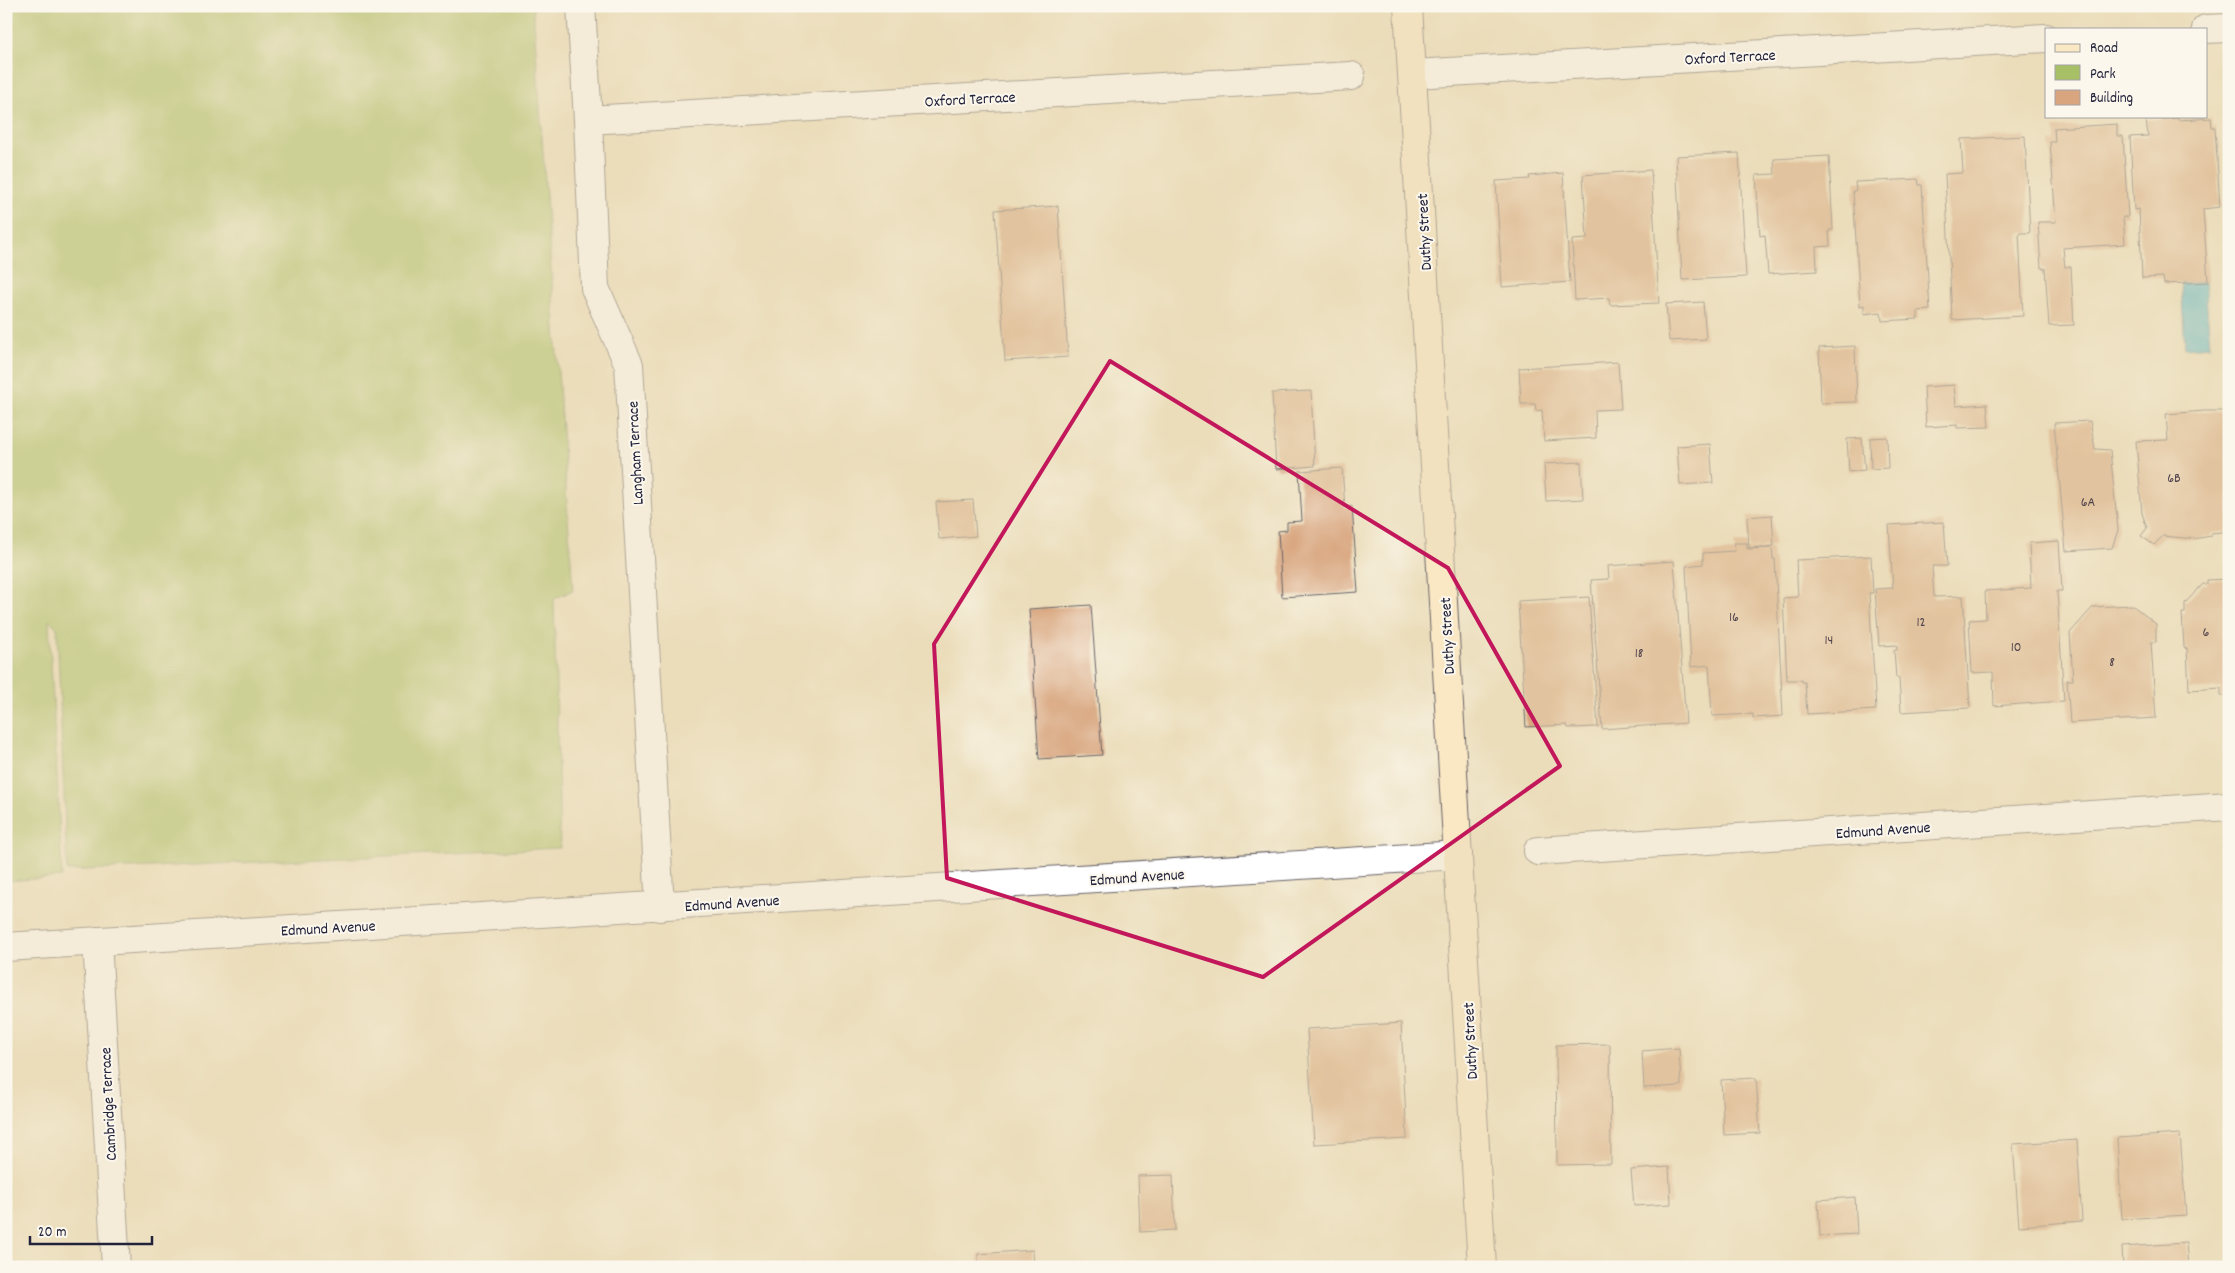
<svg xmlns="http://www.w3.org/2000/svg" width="2235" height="1273" font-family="Dekko,sans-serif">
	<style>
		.green { fill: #a7c066; stroke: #647150 }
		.water { fill: #4ab1c9; stroke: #366a82 }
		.building { fill: #d8a57e }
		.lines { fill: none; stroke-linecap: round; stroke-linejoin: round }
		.street-casing { stroke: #686367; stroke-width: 30 }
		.secondary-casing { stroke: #686367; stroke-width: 30 }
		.street { stroke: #fff; stroke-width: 28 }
		.secondary { stroke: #fae7c3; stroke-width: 28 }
		.marked { fill: none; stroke: #c2185b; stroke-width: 4; stroke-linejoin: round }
		.labels { text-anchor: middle; stroke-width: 4; stroke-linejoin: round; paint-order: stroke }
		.number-label { font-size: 14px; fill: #50434c }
		.street-label { font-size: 16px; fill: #22223b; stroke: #fbf7ec }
	</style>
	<rect width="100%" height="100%" fill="#fbf7ec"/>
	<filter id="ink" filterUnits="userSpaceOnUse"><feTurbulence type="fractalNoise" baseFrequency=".02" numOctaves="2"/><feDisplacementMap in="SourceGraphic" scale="10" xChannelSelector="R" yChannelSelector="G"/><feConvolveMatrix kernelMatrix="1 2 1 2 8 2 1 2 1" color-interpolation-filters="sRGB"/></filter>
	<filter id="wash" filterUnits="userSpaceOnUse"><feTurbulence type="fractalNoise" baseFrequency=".0096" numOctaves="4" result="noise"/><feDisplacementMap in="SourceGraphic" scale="20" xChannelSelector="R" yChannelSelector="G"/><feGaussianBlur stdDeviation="1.12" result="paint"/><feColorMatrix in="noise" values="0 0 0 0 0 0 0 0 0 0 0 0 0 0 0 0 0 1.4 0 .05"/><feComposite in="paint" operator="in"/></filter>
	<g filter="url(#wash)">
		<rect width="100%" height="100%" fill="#ebddba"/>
		<path class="green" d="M6,6H533L573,590L554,599L560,848L67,871L57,628L49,620L62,877L6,881Z"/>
		<path class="water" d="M2205,282L2210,346L2185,348L2181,283Z"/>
		<g id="blocks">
			<path class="building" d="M2178,118V120L2211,118L2212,127H2215L2220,207L2203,209L2208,282L2164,284L2163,277L2142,278L2139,209L2134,210L2130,137L2148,136L2146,120Z
				M2117,124V136H2123L2128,217H2123L2125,244L2063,248L2065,267H2071L2074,325L2049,326L2045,268H2041L2038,222H2056L2050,142H2055L2054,128Z
				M2025,136L2030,233H2019L2023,316L1952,320L1945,174L1963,173L1961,139Z
				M1739,153L1746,277L1682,280L1676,156Z
				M1829,156L1833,230H1829L1830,246L1816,247L1817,271L1768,274L1765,235L1760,236L1756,175L1775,174L1774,159Z
				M1651,170L1659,303L1610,305L1609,298L1575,300L1572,240L1587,239L1583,175Z
				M1563,173L1570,282L1502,287L1496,181L1530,179L1529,176Z
				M1918,179L1919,185H1922L1930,310L1918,311V319L1882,321L1881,312L1864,314V305L1860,306L1853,191L1856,190L1855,182Z
				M1058,206L1068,357L1005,361L995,210Z
				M1703,302L1706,339L1669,341L1666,304Z
				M1855,346L1857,402L1821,403L1819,348Z
				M1618,362L1621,409L1595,410L1596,438L1544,441L1542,410L1536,411L1535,404H1521L1519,368Z
				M1954,385L1956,406L1987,404L1989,427L1957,428V425L1926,427L1924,387Z
				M1311,391L1315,466L1276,469L1272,393Z
				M2204,411H2229V539L2223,532L2211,533V536L2194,539L2163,536L2154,545L2141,536L2147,528L2142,513L2136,441L2168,440L2166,414Z
				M2090,421L2095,449L2110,450L2118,530L2112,548L2066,551L2054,423Z
				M1887,437L1888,468L1871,469L1870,438Z
				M1862,438L1865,470L1849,472L1847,439Z
				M1710,444L1713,483L1680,485L1677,446Z
				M1581,462L1583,499L1546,501L1544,464Z
				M1342,468L1345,507L1352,506L1358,592L1282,597L1278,531L1287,530V522L1302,521L1299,471Z
				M973,500L976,536L939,539L936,502Z
				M1772,515L1774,546L1749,548L1747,517Z
				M1944,522L1947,566H1932L1934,597L1963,596L1970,708L1901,712L1899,678H1896L1894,650H1897V645L1879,646L1875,589L1893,588L1889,525Z
				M2059,541L2062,591H2057L2064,701L1994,706L1993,672L1972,673L1969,620L1986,619L1985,591L2031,588L2029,543Z
				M1734,543H1747V549L1772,548L1773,559H1775L1783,716L1753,718V714L1712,716L1709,665L1691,667L1686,566L1703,564V553L1735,551Z
				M1871,556L1873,593H1869L1876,710L1807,714L1805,682H1802V680H1787L1783,598L1798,597L1796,560Z
				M1674,561L1686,723L1602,729L1591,580L1609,579L1608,566Z
				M2229,579V696H2221V688L2189,690L2187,649L2184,648L2182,613H2185V603L2203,584H2207V580Z
				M1589,597L1598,727L1568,728L1567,725L1526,727L1518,601Z
				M1091,605L1102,755L1039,759L1029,609Z
				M2132,605L2156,624V642H2151L2156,718L2070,723L2067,680H2073L2070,633L2093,607Z
				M1401,1023L1407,1139L1314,1144L1307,1029Z
				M1610,1044L1611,1164L1557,1165L1556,1045Z
				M1679,1048L1681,1086L1644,1088L1642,1051Z
				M1756,1078L1760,1133L1724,1135L1721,1080Z
				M2180,1134L2186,1215L2122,1219L2117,1138Z
				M2077,1140L2082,1221L2019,1226L2013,1144Z
				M1669,1167L1671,1204L1634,1206L1631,1170Z
				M1173,1175L1175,1230L1140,1232L1138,1176Z
				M1855,1197L1857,1234L1820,1236L1818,1200Z
				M2186,1243L2188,1267H2123L2122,1247Z
				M1033,1250L1034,1267H978V1254Z"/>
		</g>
	</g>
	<g filter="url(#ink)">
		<use href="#blocks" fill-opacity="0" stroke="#686367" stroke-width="1"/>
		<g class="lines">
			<g class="street-casing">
				<path id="street" d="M581,6L588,120L595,288L629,365L660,907
					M2206,29L2229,28
					M1414,74L2046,38
					M588,120L1351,76
					M1538,851L2229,806
					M97,941L116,1267
					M6,947L1458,855"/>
			</g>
			<g class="secondary-casing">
				<path id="secondary" d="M1408,6L1482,1267"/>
			</g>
			<use href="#street" class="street"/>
			<use href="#secondary" class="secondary"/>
		</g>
	</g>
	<path d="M0 0H2235V1273H0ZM1110,361L1448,568L1560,766L1263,977L947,878L934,644Z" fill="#ebddba" fill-opacity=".55" fill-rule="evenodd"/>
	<path class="marked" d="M1110,361L1448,568L1560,766L1263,977L947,878L934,644Z"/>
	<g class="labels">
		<g class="number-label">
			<text x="2174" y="482">6B</text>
			<text x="2088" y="506">6A</text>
			<text x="1734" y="621">16</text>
			<text x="1921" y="626">12</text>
			<text x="2206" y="636">6</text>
			<text x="1829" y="644">14</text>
			<text x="2016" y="651">10</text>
			<text x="1639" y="657">18</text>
			<text x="2112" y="666">8</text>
		</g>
		<g class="street-label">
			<text transform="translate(1730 56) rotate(-3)" y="6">Oxford Terrace</text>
			<text transform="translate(970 98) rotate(-3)" y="6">Oxford Terrace</text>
			<text transform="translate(1423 232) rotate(-93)" y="6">Duthy Street</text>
			<text transform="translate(634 453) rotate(-93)" y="6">Langham Terrace</text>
			<text transform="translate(1446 636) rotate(-93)" y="6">Duthy Street</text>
			<text transform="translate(1883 829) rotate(-4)" y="6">Edmund Avenue</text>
			<text transform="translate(1137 876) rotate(-4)" y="6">Edmund Avenue</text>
			<text transform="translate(732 902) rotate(-4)" y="6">Edmund Avenue</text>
			<text transform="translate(328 927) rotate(-3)" y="6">Edmund Avenue</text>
			<text transform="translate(1469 1041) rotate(-93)" y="6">Duthy Street</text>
			<text transform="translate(107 1104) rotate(-93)" y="6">Cambridge Terrace</text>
		</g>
	</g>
	<rect width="2235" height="1273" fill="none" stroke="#fbf7ec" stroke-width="25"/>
	<rect x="2045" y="28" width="162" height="90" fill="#fbf7ec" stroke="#a4a2a5"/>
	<rect x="2055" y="44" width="25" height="8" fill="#fae7c3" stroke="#a4a2a5"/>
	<text x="2090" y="52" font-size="15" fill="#22223b">Road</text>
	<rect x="2055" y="65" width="25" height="15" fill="#a7c066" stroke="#a4a2a5"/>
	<text x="2090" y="78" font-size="15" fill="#22223b">Park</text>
	<rect x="2055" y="90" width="25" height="15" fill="#d8a57e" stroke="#a4a2a5"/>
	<text x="2090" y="102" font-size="15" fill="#22223b">Building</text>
	<path d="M30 1236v8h122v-8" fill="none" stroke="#22223b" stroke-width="2.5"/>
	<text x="38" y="1236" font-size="15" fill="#22223b" stroke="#fbf7ec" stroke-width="4" paint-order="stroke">20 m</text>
</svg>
